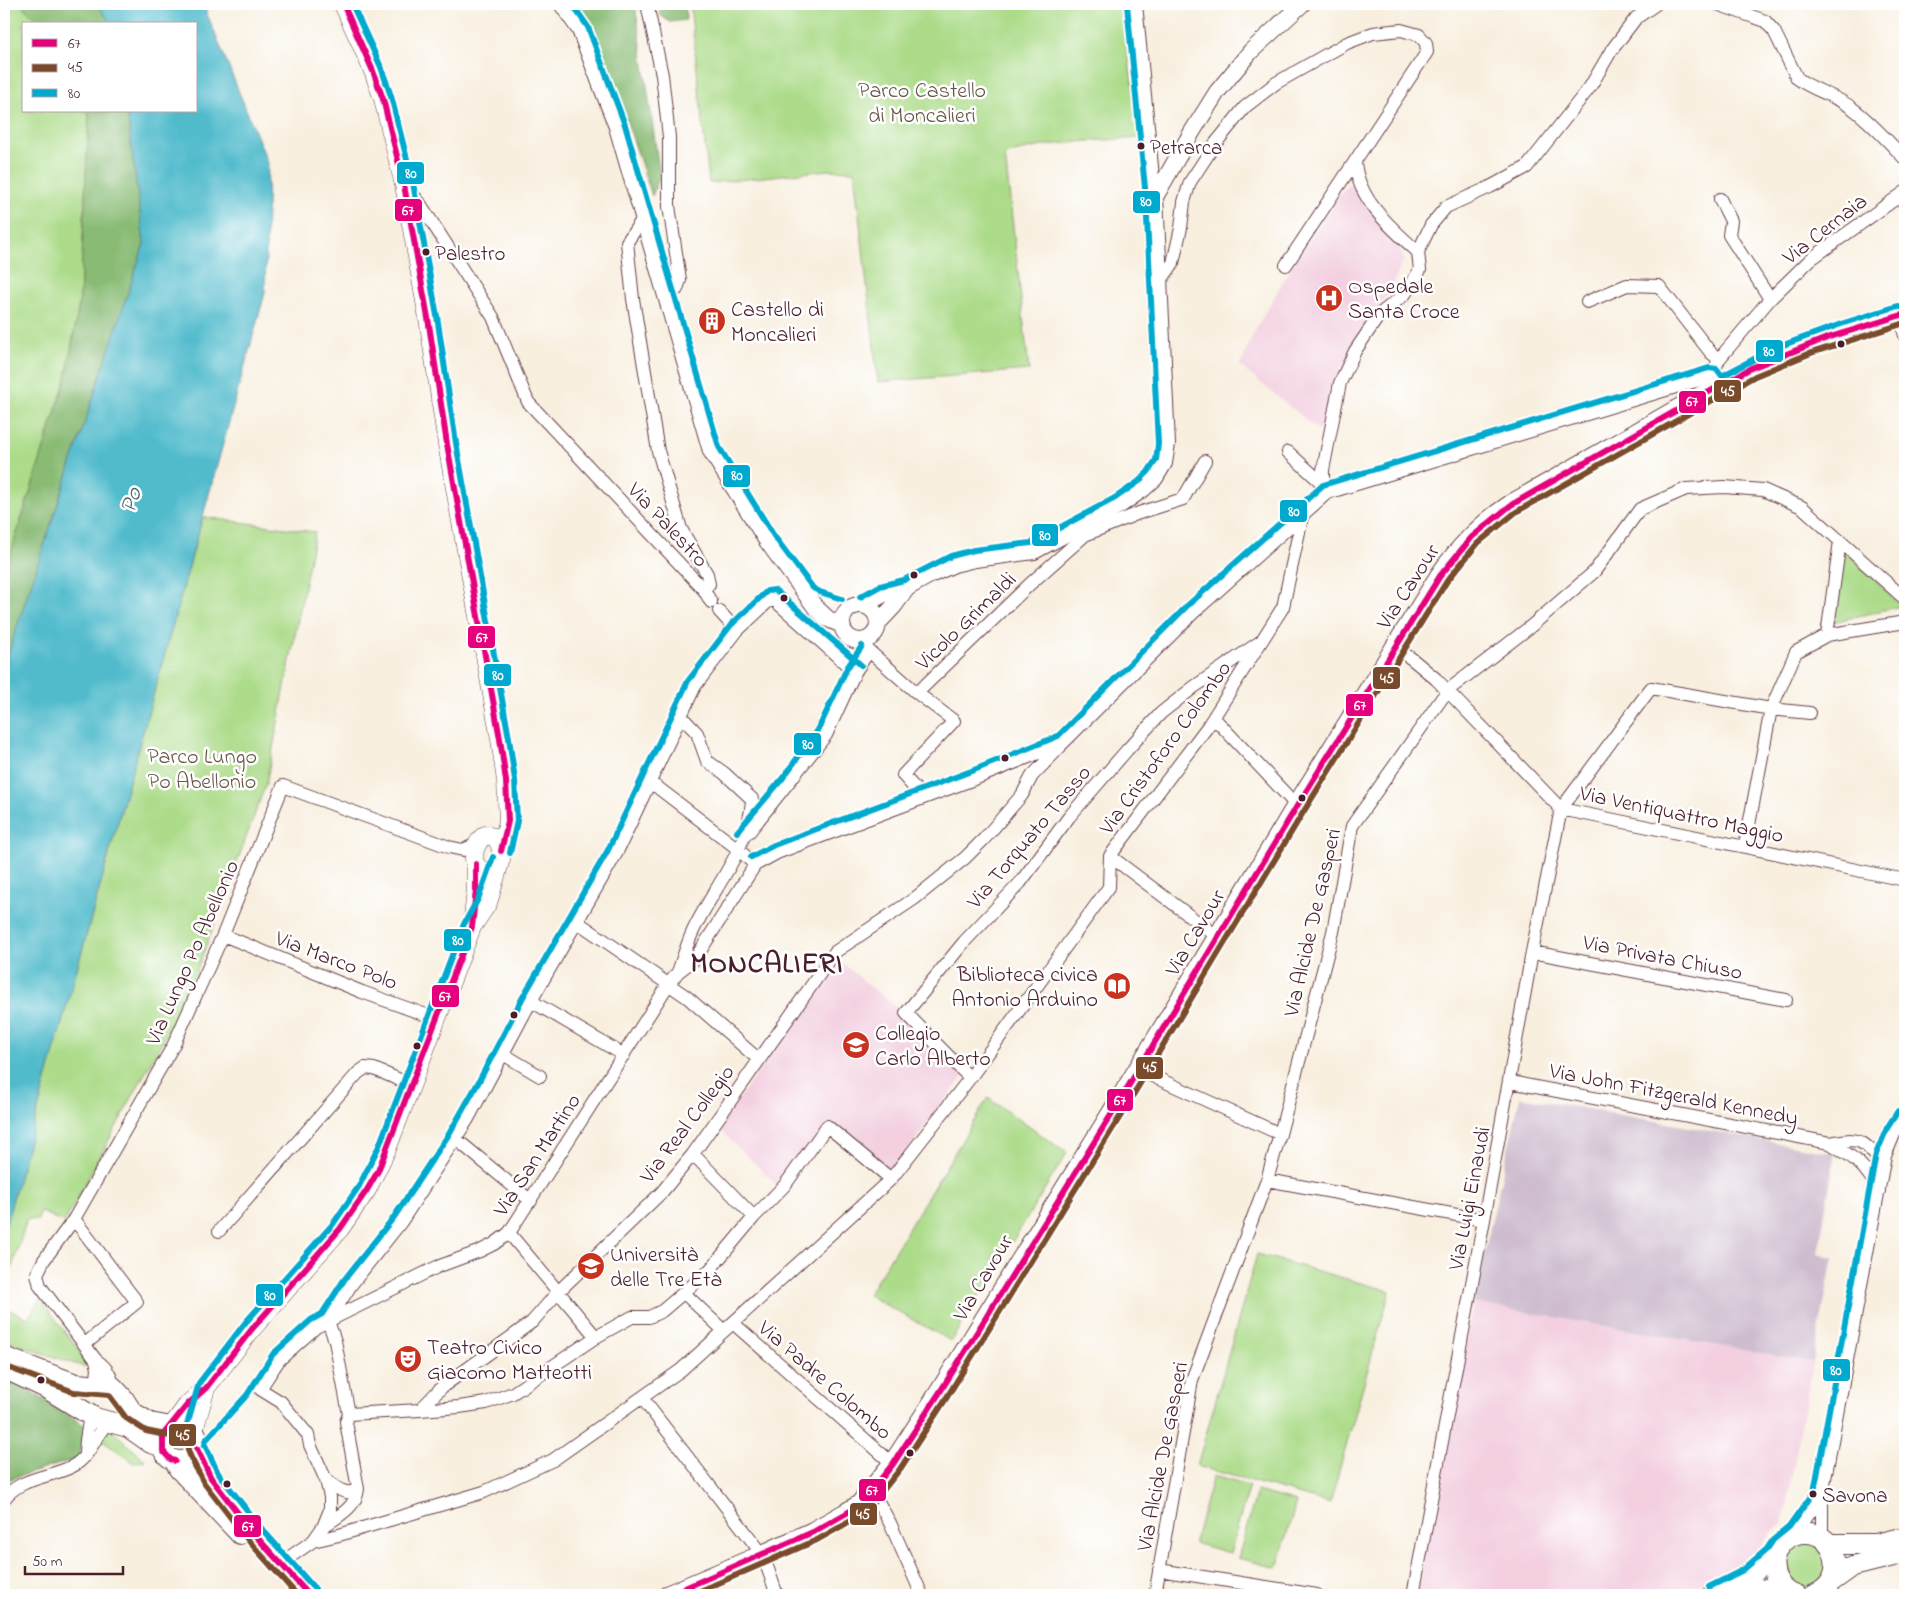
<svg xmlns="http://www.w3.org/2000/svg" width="1909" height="1599" font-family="'Indie Flower',sans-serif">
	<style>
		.built { fill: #f3cfe0 }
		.industrial { fill: #cfbdcf }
		.green { fill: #acdb89; stroke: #7b7d5a }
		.forest { fill: #89bb75; stroke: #6a6d50 }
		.water { fill: #51bbcc; stroke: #4e6d7c }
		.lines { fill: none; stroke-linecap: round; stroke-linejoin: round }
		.minor-casing { stroke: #643e46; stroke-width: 14 }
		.tertiary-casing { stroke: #643e46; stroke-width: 18 }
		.secondary-casing { stroke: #643e46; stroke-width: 19 }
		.primary-casing { stroke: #643e46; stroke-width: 22 }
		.minor { stroke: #fff; stroke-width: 12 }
		.tertiary { stroke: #fff; stroke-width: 16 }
		.secondary { stroke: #fff; stroke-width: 18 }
		.primary { stroke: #fff; stroke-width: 20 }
		.bus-1-casing { stroke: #fff; stroke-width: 10 }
		.bus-2-casing { stroke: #fff; stroke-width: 10 }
		.bus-3-casing { stroke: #fff; stroke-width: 10 }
		.bus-1 { stroke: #e5007d; stroke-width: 6 }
		.bus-2 { stroke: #7a4b2a; stroke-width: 6 }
		.bus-3 { stroke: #00a9ce; stroke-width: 6 }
		.bus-dot { fill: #4a1f2b; stroke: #fff; stroke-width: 2 }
		.labels { text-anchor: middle; stroke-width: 5; stroke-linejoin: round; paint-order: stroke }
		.bus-label { font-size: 21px; fill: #4a1f2b; stroke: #fff; text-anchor: start }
		.park-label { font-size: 22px; fill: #675747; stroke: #fff }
		.street-label { font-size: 22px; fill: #4a1f2b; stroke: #fff }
		.poi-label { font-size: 22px; fill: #4a1f2b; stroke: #fff; text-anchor: start }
		.water-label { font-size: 24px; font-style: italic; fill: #4d5d6b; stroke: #fff }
		.district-label { font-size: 28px; font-weight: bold; letter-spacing: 1px; fill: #4a1f2b; stroke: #fff }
		.line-badge { stroke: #fff; stroke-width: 2 }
		.badge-label { font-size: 14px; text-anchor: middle; font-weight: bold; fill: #fff }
	</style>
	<rect width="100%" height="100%" fill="#fff"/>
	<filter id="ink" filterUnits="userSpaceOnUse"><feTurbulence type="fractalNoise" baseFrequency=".02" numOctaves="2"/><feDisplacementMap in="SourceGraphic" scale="10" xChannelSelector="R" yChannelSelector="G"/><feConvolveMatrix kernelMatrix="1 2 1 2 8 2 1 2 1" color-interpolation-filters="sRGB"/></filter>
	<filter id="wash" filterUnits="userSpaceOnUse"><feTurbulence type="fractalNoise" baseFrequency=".0096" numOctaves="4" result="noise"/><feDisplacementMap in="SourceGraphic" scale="20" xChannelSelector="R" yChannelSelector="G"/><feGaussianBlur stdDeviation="1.12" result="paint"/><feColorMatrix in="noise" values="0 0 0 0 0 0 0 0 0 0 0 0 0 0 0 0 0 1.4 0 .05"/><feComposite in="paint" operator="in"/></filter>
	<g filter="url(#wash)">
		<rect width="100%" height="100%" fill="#f8efdf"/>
		<path class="built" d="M1352,184L1357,186L1400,249L1404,259L1391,288L1350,351L1327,431L1317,429L1240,366L1254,332L1299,254L1346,187Z
			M838,960L907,1016L964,1075L890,1174L828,1124L778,1186L718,1128Z
			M1473,1303L1813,1362L1783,1523L1770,1533L1759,1550L1721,1581L1669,1595H1417Z"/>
		<path class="industrial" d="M1520,1097L1835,1153L1818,1254L1833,1257L1813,1362L1473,1303Z"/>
		<path class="green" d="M4,4H20L42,24H24V111H87L89,116L80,298L66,379L4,574Z
			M690,4H1120L1141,138C1095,141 1048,141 1005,155L1029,370L878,382L854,171L828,170L709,183Z
			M203,517L315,532L266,784L188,994L64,1223L40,1211L38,1220L27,1219L10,1274L5,1308L28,1318L40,1298L88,1363L84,1367L4,1340V1231Z
			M1843,549L1901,606L1833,622Z
			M988,1098L1067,1153L951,1341L868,1295Z
			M1257,1254L1390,1291L1330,1503L1197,1466Z
			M107,1426L145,1460L134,1463L100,1438Z
			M1213,1476L1249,1486L1230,1553L1194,1543Z
			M1257,1491L1296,1502L1277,1568L1238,1558Z
			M1782 1564a22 22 0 1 1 44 0a22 22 0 1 1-44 0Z"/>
		<path class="forest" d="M20,4H97L111,24H42Z
			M574,4H635L660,176L652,196C630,131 610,63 574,4Z
			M660,4H685L686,20L670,22L660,15Z
			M87,111H127L144,244L4,666V574L66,379L80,298L89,116Z
			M4,1382L19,1384L87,1427L79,1458L4,1481Z"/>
		<path class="water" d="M97,4H203L268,163L265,293L4,1231V666L144,244L127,111H196V24H111Z"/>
	</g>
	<g filter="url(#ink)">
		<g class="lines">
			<g class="minor-casing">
				<path id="minor" d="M647,4L662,75L669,137V206L680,280L677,289L666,295
					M1136,4L1155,197
					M1717,4L1765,21L1774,31L1797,78C1812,90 1835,95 1852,108C1871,122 1888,141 1905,159
					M405,185L419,202L493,317L528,402L704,590L709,584L707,574L681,529L658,451L633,299L627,242L644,217
					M1720,199L1731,221L1729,235L1770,299
					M1286,265L1355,161
					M1160,282L1173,263L1181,228L1184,202L1190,182L1215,144L1245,107L1276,83L1347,43L1373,33L1401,30L1419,35L1426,43L1427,52L1355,161C1357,199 1391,228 1418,252
					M1587,302L1627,285L1659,286L1711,353L1719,359
					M1900,315L1905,336
					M1712,376L1719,359L1770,299L1811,259L1905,192
					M1288,452L1323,484
					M1327,493L1323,484V470L1340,383L1355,351L1380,314L1405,294L1420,270L1418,252L1431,225L1446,207L1490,187L1527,167L1590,87L1611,51L1636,18L1656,4
					M704,590L711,602
					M719,611L737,631
					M1827,635L1840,541
					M863,640L864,646L869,651L917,693L954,721L903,775L919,793L921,799
					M1395,648L1412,659L1436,679L1561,809L1905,880
					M917,693L1030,584L1085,535L1139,513L1183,499L1205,461
					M1214,718L1297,806
					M649,784L657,787L738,849L755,865
					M749,832L826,735L855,672L869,651
					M1745,846L1771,709L1796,652L1827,635L1905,622
					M1110,856L1219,938
					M576,921L687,997L758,1059
					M223,935L362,992L437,1019
					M1532,952L1786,1000
					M678,972C683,958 687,944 693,931C713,888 750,848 752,799L724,773L707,761L697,733L680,715
					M531,1001L624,1055
					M503,1054L540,1076
					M1137,1069L1280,1134
					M970,1078L906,1013L964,942L1020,883L1069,817L1127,750L1161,713L1194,687L1260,642
					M1510,1082L1830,1143C1855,1158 1865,1165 1879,1191
					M456,1139L531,1201
					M1830,1143C1861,1136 1864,1141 1883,1165
					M693,1154L754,1217
					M1267,1180L1484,1220
					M74,1219L137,1302L85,1344
					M219,1231L358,1073L365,1068L374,1069L412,1085
					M509,1233L596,1337
					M684,1293L724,1331
					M328,1321L351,1285L401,1222L468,1119L531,1001L616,854L695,686L737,631L772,598L855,672
					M328,1321L335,1341L349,1414
					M733,1323L893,1464
					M96,1360C106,1367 112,1376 113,1387
					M96,1387L98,1369L96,1360L40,1286L37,1274L44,1260L74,1219L173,1046L223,935L283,786L449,847L463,850L477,844
					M642,1398L763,1555L777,1595
					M420,1410L459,1407L486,1403L513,1393L596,1337L632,1317H649L662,1311L709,1271L754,1217L785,1185L827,1126L891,1179
					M85,1453L86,1440L90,1415
					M326,1480C335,1487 348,1498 358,1489
					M872,1491L890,1523L922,1595
					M4,1499C20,1477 50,1478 73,1466C90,1457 96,1434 109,1421
					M323,1527C338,1516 356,1508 358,1489L346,1422L349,1414L420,1410L442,1387L532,1322L559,1291L662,1192L693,1154L835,952L914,899L965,858L984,839L1022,795L1032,776L1060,747
					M1795,1534L1822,1495
					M1822,1538V1495L1885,1156L1895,1132L1905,1116
					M313,1541L339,1535L484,1492L553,1460L681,1370L891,1179L970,1078L1109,887L1110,856L1208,726L1283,607L1303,513
					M281,1563L313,1541L323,1527L330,1510V1497L326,1480L310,1445L308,1435L281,1402L260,1389L279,1360L316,1327L437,1267L480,1251L494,1244L509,1233L668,985L678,972L695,959L755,865L777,853L977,778L1063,743L1193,613L1327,493L1712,376
					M1159,1570L1317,1595
					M1155,1595L1192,1380L1267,1180L1280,1134L1333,932L1352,826L1447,691L1530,627L1594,572L1640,509L1686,489L1724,487L1763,490L1802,507L1905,599
					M1413,1595L1484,1220L1532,952L1561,809L1651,688L1771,709L1810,713"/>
			</g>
			<g class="tertiary-casing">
				<path id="tertiary" d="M562,4L580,30L617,127L711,451L767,541L816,608L828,619L842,625
					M864,605L884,594L907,588L930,575L954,564L975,559L1034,551L1120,505L1143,489L1155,478L1164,463L1167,444L1155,197L1192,132L1217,92L1251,51L1302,4
					M842 623a18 18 0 1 1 36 0a18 18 0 1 1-36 0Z
					M878,623L894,606L907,588"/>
			</g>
			<g class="secondary-casing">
				<path id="secondary" d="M343,4L373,71L383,99L404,185L428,318L447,444L500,739L506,781L508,821L501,851
					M485,835L495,837C498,841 501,846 501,852C502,860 495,873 485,871C467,867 474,843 485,835Z
					M474,924L488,903L501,859
					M171,1427L188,1404L206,1388L252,1329L340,1229L367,1190L387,1149L472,927L476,890V864
					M195,1434V1427L206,1388"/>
			</g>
			<g class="primary-casing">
				<path id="primary" d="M4,1357L76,1384L113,1387L123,1398L132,1412L150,1423L171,1427
					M10,1371L46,1388L95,1418L128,1427L151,1443L162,1446
					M162 1443a18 18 0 1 1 36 0a18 18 0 1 1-36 0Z
					M197,1449L211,1478L254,1534L309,1595
					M175,1461L179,1469L240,1534
					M1828,1544H1876L1905,1537
					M1832,1581L1853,1566L1905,1553
					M1729,1594L1757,1589L1790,1593
					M669,1595L763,1555L813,1532L845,1514L860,1505L893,1464L940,1392L1114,1110L1297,806L1440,576C1460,547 1482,524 1511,505L1751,368C1801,345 1853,329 1905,314
					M1713,1595L1748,1577L1774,1555
					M1796,1595C1763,1585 1767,1536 1803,1533C1840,1530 1848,1585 1813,1595"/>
			</g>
			<use href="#minor" class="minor"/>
			<use href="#tertiary" class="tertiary"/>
			<use href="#secondary" class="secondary"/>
			<use href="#primary" class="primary"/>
			<g class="bus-1-casing">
				<path id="bus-1" d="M343,4L373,71L383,99L404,185L428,318L447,444L500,739L506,781L508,821L501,851
					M197,1449L211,1478L254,1534L309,1595
					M175,1461L170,1459L163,1451V1435L188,1404L206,1388L252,1329L340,1229L367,1190L378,1171L472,927L476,890V864
					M669,1595L813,1532L845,1514L860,1505L893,1464L940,1392L1114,1110L1297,806L1440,576L1472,537L1511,505L1751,368L1827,338L1905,314"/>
			</g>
			<g class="bus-2-casing">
				<path id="bus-2" d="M4,1366L74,1392L109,1395L126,1418L146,1431L170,1436L181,1434L186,1437L188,1441V1450L191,1458L204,1483L248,1540L297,1595
					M691,1595L817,1540L865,1513L900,1469L947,1397L1121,1115L1304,811L1447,581L1478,543L1516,512L1755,376L1811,353L1905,323"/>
			</g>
			<g class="bus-3-casing">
				<path id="bus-3" d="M352,4L381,67L391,96L413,183L437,316L456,443L509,738L515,780L517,821L510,853
					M572,4L588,27L625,125L719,447L774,536L813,588L820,592L842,599
					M860,597L880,586L904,580L951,556L974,550L1031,543L1115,498L1138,482L1148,472L1156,460L1158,444L1146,198L1127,5
					M737,832L782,779L818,730L847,668L862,646
					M751,857L774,845L974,770L1058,736L1187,606L1323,485L1709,368L1717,369L1722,376L1775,348L1844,323L1898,306L1905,308
					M186,1434L187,1425L199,1383L245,1323L333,1224L359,1186L379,1146L464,924L478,899L493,857
					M205,1441L247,1395L273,1354L311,1320L322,1314L344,1280L394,1217L449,1134L478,1083L523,997L608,850L688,681L731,625L767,591L775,590L861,665
					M205,1445L218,1473L261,1528L315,1589
					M1709,1587L1743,1570L1767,1549L1773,1540L1789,1527L1814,1492L1876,1154L1887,1128L1898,1111"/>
			</g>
			<use href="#bus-1" class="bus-1"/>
			<use href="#bus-2" class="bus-2"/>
			<use href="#bus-3" class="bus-3"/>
		</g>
	</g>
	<defs>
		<g id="hospital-disc" transform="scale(1.4375)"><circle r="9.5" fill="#c8321e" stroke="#fff"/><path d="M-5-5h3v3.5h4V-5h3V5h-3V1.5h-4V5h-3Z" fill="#fff"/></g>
		<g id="building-disc" transform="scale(1.4375)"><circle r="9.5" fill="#c8321e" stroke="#fff"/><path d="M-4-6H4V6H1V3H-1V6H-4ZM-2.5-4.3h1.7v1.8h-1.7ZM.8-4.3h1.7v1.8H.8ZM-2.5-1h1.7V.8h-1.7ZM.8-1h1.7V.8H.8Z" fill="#fff"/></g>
		<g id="library-disc" transform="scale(1.4375)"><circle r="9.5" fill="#c8321e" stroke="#fff"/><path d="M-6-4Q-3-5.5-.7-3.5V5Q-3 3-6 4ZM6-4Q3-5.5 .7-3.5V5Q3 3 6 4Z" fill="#fff"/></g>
		<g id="university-disc" transform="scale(1.4375)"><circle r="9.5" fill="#c8321e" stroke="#fff"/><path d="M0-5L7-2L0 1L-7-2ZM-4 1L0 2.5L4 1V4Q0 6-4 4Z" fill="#fff"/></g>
		<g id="theatre-disc" transform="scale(1.4375)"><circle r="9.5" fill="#c8321e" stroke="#fff"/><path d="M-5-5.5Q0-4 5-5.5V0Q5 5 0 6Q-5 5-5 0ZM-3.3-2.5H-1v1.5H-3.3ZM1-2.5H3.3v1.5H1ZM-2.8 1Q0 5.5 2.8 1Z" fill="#fff"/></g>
	</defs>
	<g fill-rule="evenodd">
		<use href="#hospital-disc" x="1329" y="298"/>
		<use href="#building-disc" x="712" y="321"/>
		<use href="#library-disc" x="1117" y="986"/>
		<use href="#university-disc" x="856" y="1045"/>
		<use href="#university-disc" x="591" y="1266"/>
		<use href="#theatre-disc" x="408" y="1359"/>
	</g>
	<g class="bus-dot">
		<circle cx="1141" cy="146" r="4.5"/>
		<circle cx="426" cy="252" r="4.5"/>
		<circle cx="1841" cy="344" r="4.5"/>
		<circle cx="914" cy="575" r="4.5"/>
		<circle cx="784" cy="598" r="4.5"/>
		<circle cx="1005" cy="758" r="4.5"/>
		<circle cx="1302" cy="798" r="4.5"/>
		<circle cx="514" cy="1015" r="4.5"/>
		<circle cx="417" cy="1046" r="4.5"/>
		<circle cx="41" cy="1380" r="4.5"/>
		<circle cx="910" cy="1453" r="4.5"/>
		<circle cx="227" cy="1484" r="4.5"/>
		<circle cx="1813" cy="1494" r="4.5"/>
	</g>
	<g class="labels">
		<g class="bus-label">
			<text x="1150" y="154">Petrarca</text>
			<text x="435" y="260">Palestro</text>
			<text x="1822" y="1502">Savona</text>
		</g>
		<g class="park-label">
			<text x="922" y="97">Parco Castello<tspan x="922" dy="25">di Moncalieri</tspan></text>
			<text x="202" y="763">Parco Lungo<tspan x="202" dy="25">Po Abellonio</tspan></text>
		</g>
		<g class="street-label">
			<text transform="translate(1824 228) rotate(-38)" y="8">Via Cernaia</text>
			<text transform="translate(669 524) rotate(47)" y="8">Via Palestro</text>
			<text transform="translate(1407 586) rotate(-57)" y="8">Via Cavour</text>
			<text transform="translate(965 620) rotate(-44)" y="8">Vicolo Grimaldi</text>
			<text transform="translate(1164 747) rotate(-54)" y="8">Via Cristoforo Colombo</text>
			<text transform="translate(1682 813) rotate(12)" y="8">Via Ventiquattro Maggio</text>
			<text transform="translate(1028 836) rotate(-50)" y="8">Via Torquato Tasso</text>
			<text transform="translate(1311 922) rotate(-77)" y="8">Via Alcide De Gasperi</text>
			<text transform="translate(1194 932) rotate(-59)" y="8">Via Cavour</text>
			<text transform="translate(191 952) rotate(-66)" y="8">Via Lungo Po Abellonio</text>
			<text transform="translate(1663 956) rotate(11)" y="8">Via Privata Chiuso</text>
			<text transform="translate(337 959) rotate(21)" y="8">Via Marco Polo</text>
			<text transform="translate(1674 1093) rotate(11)" y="8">Via John Fitzgerald Kennedy</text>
			<text transform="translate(686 1123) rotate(-53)" y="8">Via Real Collegio</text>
			<text transform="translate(536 1154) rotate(-57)" y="8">Via San Martino</text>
			<text transform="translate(1468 1198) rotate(-79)" y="8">Via Luigi Einaudi</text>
			<text transform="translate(982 1277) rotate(-59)" y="8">Via Cavour</text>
			<text transform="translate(826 1379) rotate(41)" y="8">Via Padre Colombo</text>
			<text transform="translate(1161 1456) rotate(-79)" y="8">Via Alcide De Gasperi</text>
		</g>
		<g class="poi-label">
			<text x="1348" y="293">Ospedale<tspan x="1348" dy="25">Santa Croce</tspan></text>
			<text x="731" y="316">Castello di<tspan x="731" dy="25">Moncalieri</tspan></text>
			<text x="1098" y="981" text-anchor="end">Biblioteca civica<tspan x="1098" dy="25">Antonio Arduino</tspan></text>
			<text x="875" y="1040">Collegio<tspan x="875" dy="25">Carlo Alberto</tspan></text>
			<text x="610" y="1261">Università<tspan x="610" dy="25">delle Tre Età</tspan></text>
			<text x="427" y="1354">Teatro Civico<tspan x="427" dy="25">Giacomo Matteotti</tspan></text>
		</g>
		<g class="water-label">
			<text transform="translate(130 500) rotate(-73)" y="8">Po</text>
		</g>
		<g class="district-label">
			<text x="767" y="972">MONCALIERI</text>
		</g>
	</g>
	<g class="line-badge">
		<rect x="396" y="161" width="29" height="24" rx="5" fill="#00a9ce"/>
		<rect x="1132" y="190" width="29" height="24" rx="5" fill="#00a9ce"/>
		<rect x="394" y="198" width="29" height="24" rx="5" fill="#e5007d"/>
		<rect x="1755" y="339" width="29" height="24" rx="5" fill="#00a9ce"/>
		<rect x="1713" y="379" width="29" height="24" rx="5" fill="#7a4b2a"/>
		<rect x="1678" y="390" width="29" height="24" rx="5" fill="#e5007d"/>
		<rect x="722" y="464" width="29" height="24" rx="5" fill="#00a9ce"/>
		<rect x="1279" y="499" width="29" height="24" rx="5" fill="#00a9ce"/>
		<rect x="1031" y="523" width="28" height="24" rx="5" fill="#00a9ce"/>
		<rect x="467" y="625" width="29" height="24" rx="5" fill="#e5007d"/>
		<rect x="483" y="663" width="29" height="24" rx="5" fill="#00a9ce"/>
		<rect x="1372" y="666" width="29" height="24" rx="5" fill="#7a4b2a"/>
		<rect x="1345" y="693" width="29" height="24" rx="5" fill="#e5007d"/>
		<rect x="793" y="732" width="29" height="24" rx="5" fill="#00a9ce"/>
		<rect x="443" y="928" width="29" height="24" rx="5" fill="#00a9ce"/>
		<rect x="431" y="984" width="29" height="24" rx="5" fill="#e5007d"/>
		<rect x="1135" y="1056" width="29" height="24" rx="5" fill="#7a4b2a"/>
		<rect x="1106" y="1088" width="28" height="24" rx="5" fill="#e5007d"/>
		<rect x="255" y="1283" width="29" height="24" rx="5" fill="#00a9ce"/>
		<rect x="1822" y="1358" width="29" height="24" rx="5" fill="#00a9ce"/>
		<rect x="168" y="1423" width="29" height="24" rx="5" fill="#7a4b2a"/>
		<rect x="858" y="1478" width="29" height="24" rx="5" fill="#e5007d"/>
		<rect x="849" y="1502" width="29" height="24" rx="5" fill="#7a4b2a"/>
		<rect x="233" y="1514" width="29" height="24" rx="5" fill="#e5007d"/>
	</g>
	<g class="badge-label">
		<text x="411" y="178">80</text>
		<text x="1146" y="206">80</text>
		<text x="408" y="215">67</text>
		<text x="1769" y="356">80</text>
		<text x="1728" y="396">45</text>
		<text x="1692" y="406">67</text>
		<text x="737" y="480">80</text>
		<text x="1294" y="516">80</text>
		<text x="1045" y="540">80</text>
		<text x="482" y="642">67</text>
		<text x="498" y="680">80</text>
		<text x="1387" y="683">45</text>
		<text x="1360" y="710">67</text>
		<text x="808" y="749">80</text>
		<text x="458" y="945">80</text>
		<text x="445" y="1001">67</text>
		<text x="1150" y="1072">45</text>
		<text x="1120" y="1105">67</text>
		<text x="270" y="1300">80</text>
		<text x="1836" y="1375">80</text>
		<text x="183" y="1440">45</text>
		<text x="872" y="1495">67</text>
		<text x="863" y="1519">45</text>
		<text x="248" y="1531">67</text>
	</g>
	<rect width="1909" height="1599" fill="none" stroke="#fff" stroke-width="20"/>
	<rect x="22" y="22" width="175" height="90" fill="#ffffff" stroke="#b7a5aa"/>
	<rect x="32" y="39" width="25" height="8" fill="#e5007d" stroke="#b7a5aa"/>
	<text x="68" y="48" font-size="15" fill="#4a1f2b">67</text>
	<rect x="32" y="64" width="25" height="8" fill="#7a4b2a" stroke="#b7a5aa"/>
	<text x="68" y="72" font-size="15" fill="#4a1f2b">45</text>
	<rect x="32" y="89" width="25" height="8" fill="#00a9ce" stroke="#b7a5aa"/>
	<text x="68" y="98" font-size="15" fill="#4a1f2b">80</text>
	<path d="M25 1566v8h98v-8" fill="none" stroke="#4a1f2b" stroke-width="2.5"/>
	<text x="32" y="1566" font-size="15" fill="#4a1f2b" stroke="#ffffff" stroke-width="4" paint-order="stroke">50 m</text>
</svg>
